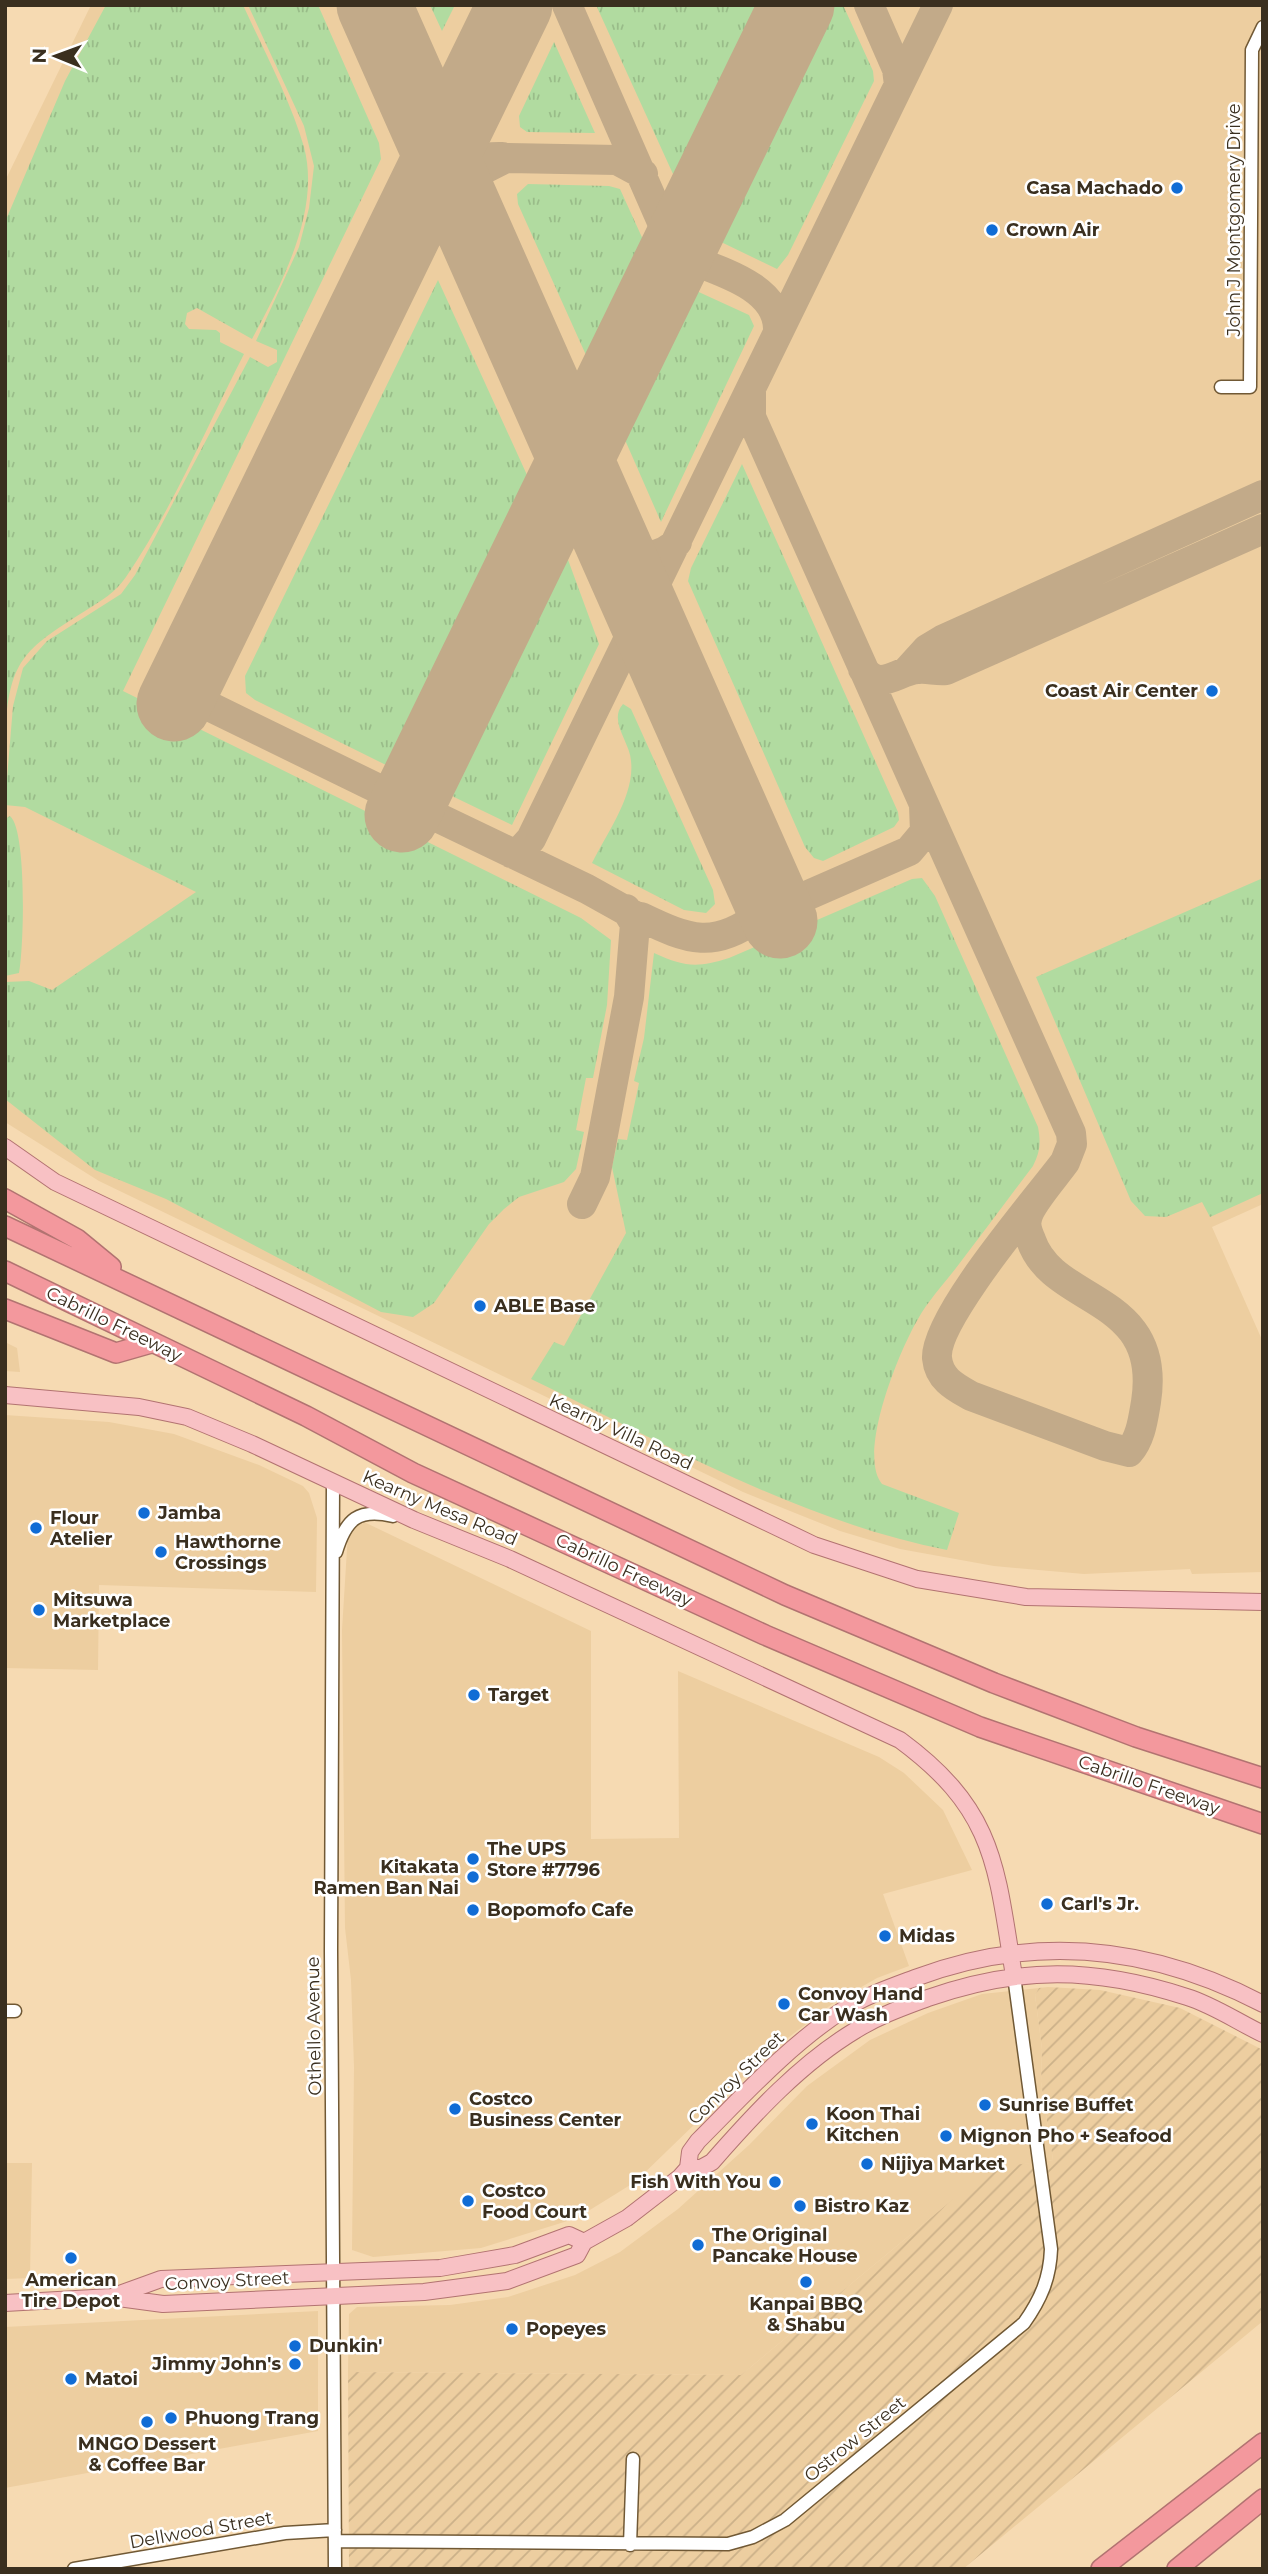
<svg xmlns="http://www.w3.org/2000/svg" width="1268" height="2574" font-family="Montserrat,sans-serif">
	<style>
		.built { fill: #edcea0 }
		.industrial { fill: url(#industrial-furrows) }
		.grass { fill: url(#grass-tufts) }
		.lines { fill: none; stroke-linecap: round; stroke-linejoin: round }
		.taxiway { stroke: #c2aa89; stroke-width: 30 }
		.runway { stroke: #c2aa89; stroke-width: 75 }
		.minor-casing { stroke: #715935; stroke-width: 15 }
		.major-casing { stroke: #b27371; stroke-width: 18 }
		.highway-casing { stroke: #b27371; stroke-width: 22 }
		.minor { stroke: #fff; stroke-width: 12 }
		.major { stroke: #f8c1c4; stroke-width: 16 }
		.highway { stroke: #f3989d; stroke-width: 19 }
		.poi-dot { fill: #106cd5; stroke: #fff; stroke-width: 2.5 }
		.labels { text-anchor: middle; stroke-width: 5; stroke-linejoin: round; paint-order: stroke }
		.poi-label { font-size: 18px; font-weight: bold; fill: #3a2f1f; stroke: #fff; text-anchor: start }
		.street-label { font-size: 18px; fill: #3a2f1f; stroke: #fff }
	</style>
	<defs>
		<pattern id="industrial-furrows" width="10" height="10" patternUnits="userSpaceOnUse" patternTransform="scale(1.75)"><rect width="10" height="10" fill="#edcea0"/><path d="M-1 1l2-2M0 10L10 0M9 11l2-2" fill="none" stroke="#ccb189"/></pattern>
		<pattern id="grass-tufts" width="24" height="20" patternUnits="userSpaceOnUse" patternTransform="scale(1.75)"><rect width="24" height="20" fill="#b1dba0"/><path d="M3 7l-1-3M5 7V3M7 7l1-3M15 17l-1-3M17 17v-4M19 17l1-3" fill="none" stroke="#99bc89"/></pattern>
	</defs>
	<rect width="100%" height="100%" fill="#f6dab2"/>
	<path class="built" d="M91,5H1263V1204L1212,1227L1263,1342V1572L1192,1574L1190,1569L1084,1574L994,1566L900,1549L840,1531L743,1492L99,1181L5,1122V181Z
		M5,1342L17,1348L20,1372L5,1371Z
		M5,1415L109,1422L174,1434L259,1465L303,1486L309,1493L317,1518L316,1592L99,1585L98,1670L5,1668Z
		M362,1521L591,1631V1839L679,1838L678,1671L879,1757L904,1773L943,1810L972,1870L883,1894L909,1966L877,1978L832,2004L767,2054L635,2182L577,2218L481,2248L373,2257L352,2250L354,2067L351,1980L345,1928L342,1630L348,1533Z
		M1039,1988L1035,1995L1042,2049L1041,2082L1053,2160L1018,2165L933,2216L741,2375L348,2372L349,2314L357,2307L450,2305L508,2297L575,2275L620,2252L678,2209L749,2145L807,2086L870,2040L928,2013L982,1994Z
		M5,2163H32L30,2278L5,2279Z
		M318,2311V2431L5,2488V2327Z"/>
	<path class="industrial" d="M1048,1987L1100,1990L1180,2008L1263,2050V2321L963,2569H349L348,2372L741,2375L991,2168L1053,2160L1041,2082L1042,2049L1035,1995L1039,1988Z"/>
	<path class="grass" d="M106,5H243C264,51 290,99 304,147C321,211 281,285 252,339L197,308L187,313L185,324L189,329L216,330L220,333V342L244,354C206,428 173,508 126,577C116,592 101,601 85,611C23,650 9,660 5,736V222L65,81Z
		M248,5H318L379,143L381,159L123,691L581,918L611,940L607,1005L593,1078H586L576,1130L584,1132L576,1169L564,1182L519,1197L504,1209L489,1224L434,1303L413,1317L381,1312L166,1199L95,1170L5,1099V982L29,981L52,990L196,892L25,807L5,805V803L13,706L23,668L47,641L121,594L135,575L250,357L268,367L277,362V350L256,341L299,247L309,208L314,166L304,126Z
		M430,5H455L442,31Z
		M596,5H765L678,185Z
		M829,5H843L873,71L874,81L788,255L777,269L721,242L719,233Z
		M554,42L595,133L527,132L520,127L519,116Z
		M528,184L609,186L620,189L645,244L644,253L590,364L518,204L517,194Z
		M438,280L527,475L528,489L392,768L255,700L246,693L245,676Z
		M690,288L749,315L754,326L661,522L622,433Z
		M742,464L898,812L899,820L894,827L823,861L814,858L805,847L688,581L691,568Z
		M561,553L567,557L599,644L512,825L454,797L448,790L553,564Z
		M623,704L631,709L713,890L715,904L706,913L684,910L592,863C607,833 635,795 631,761C630,742 608,721 623,704Z
		M10,816C27,830 24,948 19,973L5,976V819Z
		M922,878L935,896L1038,1127C1041,1143 1040,1152 1033,1166C1007,1200 982,1234 956,1268C943,1285 928,1301 918,1319C899,1351 857,1454 882,1484L959,1513L947,1550C800,1521 666,1444 531,1379L554,1342L564,1346L626,1233L612,1167L618,1139L627,1140L639,1083L634,1081L644,1038L654,953C685,967 697,968 729,958L912,879Z
		M1263,878V1193L1210,1217L1202,1202L1166,1217L1145,1216L1131,1201L1036,977Z"/>
	<g class="lines">
		<path class="taxiway" d="M567,5L676,254C711,269 780,284 778,331
			M869,5L897,69L899,85
			M505,24L513,14L531,5
			M415,209C436,175 459,156 502,157
			M469,219L468,198L472,183L482,170L506,158L617,160L643,174
			M751,389V417L1071,1133L1072,1144L1065,1162
			M608,530C625,554 653,567 677,542
			M630,581L634,600L633,626
			M863,669C880,693 898,670 918,669C928,668 936,671 946,670L1263,529
			M907,671L927,649L942,640L1263,495
			M180,692L389,794L401,795L418,783
			M418,783L416,797L420,809L587,889L639,918
			M511,853L521,850L531,839L938,5
			M641,917C689,940 714,950 760,915L767,897L763,880L780,899L797,900L909,851L925,832L924,805
			M1065,1162C1056,1175 1029,1205 1027,1219C1025,1226 1028,1233 1031,1240C1053,1306 1163,1293 1146,1402C1143,1419 1141,1438 1129,1452L1105,1446L971,1396C955,1387 939,1379 937,1358C934,1318 1038,1198 1065,1162Z
			M582,1204L595,1177L629,997L635,924L626,909"/>
		<path class="runway" d="M374,5L780,921
			M174,704L515,5
			M402,815L797,5"/>
		<g class="minor-casing">
			<path id="minor" d="M1221,387H1250L1252,50L1263,27
				M333,1482L331,1951L335,2569
				M336,1552C346,1519 358,1508 393,1516
				M5,2011H15
				M335,2541L728,2544L753,2537L785,2520L1024,2323C1041,2299 1050,2278 1051,2249L1014,1976
				M630,2545L633,2459
				M74,2569L285,2533L335,2530"/>
		</g>
		<g class="major-casing">
			<path id="major" d="M5,1147L55,1182L814,1545L917,1579L1026,1597L1263,1602
				M5,1395L139,1407L187,1417L252,1444L414,1520L510,1559L900,1740C996,1811 996,1866 1014,1976
				M688,2168H701L712,2162C754,2114 801,2063 856,2030C878,2016 904,2007 928,1998C1019,1966 1095,1967 1187,1997C1213,2005 1238,2022 1263,2034
				M114,2296L161,2279L440,2268L515,2255L569,2235L584,2242
				M5,2303L111,2297L163,2304L424,2292L507,2281L577,2255L584,2242L627,2218L680,2177L688,2168L690,2152L698,2141C744,2095 788,2046 843,2010C865,1996 891,1987 915,1978C1035,1933 1150,1945 1263,2004"/>
		</g>
		<g class="highway-casing">
			<path id="highway" d="M5,1199L77,1239L111,1267
				M5,1226L785,1595L994,1683L1136,1737L1263,1778
				M5,1271L306,1416L413,1473L765,1635L980,1727L1263,1824
				M5,1309L116,1353L151,1343
				M1101,2569L1263,2443
				M1177,2569L1263,2499"/>
		</g>
		<use href="#minor" class="minor"/>
		<use href="#major" class="major"/>
		<use href="#highway" class="highway"/>
	</g>
	<g class="poi-dot">
		<circle cx="1177" cy="188" r="7"/>
		<circle cx="992" cy="230" r="7"/>
		<circle cx="1212" cy="691" r="7"/>
		<circle cx="480" cy="1306" r="7"/>
		<circle cx="144" cy="1513" r="7"/>
		<circle cx="36" cy="1528" r="7"/>
		<circle cx="161" cy="1552" r="7"/>
		<circle cx="39" cy="1610" r="7"/>
		<circle cx="474" cy="1695" r="7"/>
		<circle cx="473" cy="1859" r="7"/>
		<circle cx="473" cy="1877" r="7"/>
		<circle cx="1047" cy="1904" r="7"/>
		<circle cx="473" cy="1910" r="7"/>
		<circle cx="885" cy="1936" r="7"/>
		<circle cx="784" cy="2004" r="7"/>
		<circle cx="985" cy="2105" r="7"/>
		<circle cx="455" cy="2109" r="7"/>
		<circle cx="812" cy="2124" r="7"/>
		<circle cx="946" cy="2136" r="7"/>
		<circle cx="867" cy="2164" r="7"/>
		<circle cx="775" cy="2182" r="7"/>
		<circle cx="468" cy="2201" r="7"/>
		<circle cx="800" cy="2206" r="7"/>
		<circle cx="698" cy="2245" r="7"/>
		<circle cx="71" cy="2258" r="7"/>
		<circle cx="806" cy="2282" r="7"/>
		<circle cx="512" cy="2329" r="7"/>
		<circle cx="295" cy="2346" r="7"/>
		<circle cx="295" cy="2364" r="7"/>
		<circle cx="71" cy="2379" r="7"/>
		<circle cx="171" cy="2418" r="7"/>
		<circle cx="147" cy="2422" r="7"/>
	</g>
	<g class="labels">
		<g class="poi-label">
			<text x="1163" y="194" text-anchor="end">Casa Machado</text>
			<text x="1006" y="236">Crown Air</text>
			<text x="1198" y="697" text-anchor="end">Coast Air Center</text>
			<text x="494" y="1312">ABLE Base</text>
			<text x="158" y="1519">Jamba</text>
			<text x="50" y="1524">Flour<tspan x="50" dy="21">Atelier</tspan></text>
			<text x="175" y="1548">Hawthorne<tspan x="175" dy="21">Crossings</tspan></text>
			<text x="53" y="1606">Mitsuwa<tspan x="53" dy="21">Marketplace</tspan></text>
			<text x="488" y="1701">Target</text>
			<text x="487" y="1855">The UPS<tspan x="487" dy="21">Store #7796</tspan></text>
			<text x="459" y="1873" text-anchor="end">Kitakata<tspan x="459" dy="21">Ramen Ban Nai</tspan></text>
			<text x="1061" y="1910">Carl's Jr.</text>
			<text x="487" y="1916">Bopomofo Cafe</text>
			<text x="899" y="1942">Midas</text>
			<text x="798" y="2000">Convoy Hand<tspan x="798" dy="21">Car Wash</tspan></text>
			<text x="469" y="2105">Costco<tspan x="469" dy="21">Business Center</tspan></text>
			<text x="999" y="2111">Sunrise Buffet</text>
			<text x="826" y="2120">Koon Thai<tspan x="826" dy="21">Kitchen</tspan></text>
			<text x="960" y="2142">Mignon Pho + Seafood</text>
			<text x="881" y="2170">Nijiya Market</text>
			<text x="761" y="2188" text-anchor="end">Fish With You</text>
			<text x="482" y="2197">Costco<tspan x="482" dy="21">Food Court</tspan></text>
			<text x="814" y="2212">Bistro Kaz</text>
			<text x="712" y="2241">The Original<tspan x="712" dy="21">Pancake House</tspan></text>
			<text x="71" y="2286" text-anchor="middle">American<tspan x="71" dy="21">Tire Depot</tspan></text>
			<text x="806" y="2310" text-anchor="middle">Kanpai BBQ<tspan x="806" dy="21">&amp; Shabu</tspan></text>
			<text x="526" y="2335">Popeyes</text>
			<text x="309" y="2352">Dunkin'</text>
			<text x="281" y="2370" text-anchor="end">Jimmy John's</text>
			<text x="85" y="2385">Matoi</text>
			<text x="185" y="2424">Phuong Trang</text>
			<text x="147" y="2450" text-anchor="middle">MNGO Dessert<tspan x="147" dy="21">&amp; Coffee Bar</tspan></text>
		</g>
		<g class="street-label">
			<text transform="translate(1234 220) rotate(-90)" y="6">John J Montgomery Drive</text>
			<text transform="translate(114 1324) rotate(26)" y="6">Cabrillo Freeway</text>
			<text transform="translate(621 1432) rotate(25)" y="6">Kearny Villa Road</text>
			<text transform="translate(440 1508) rotate(23)" y="6">Kearny Mesa Road</text>
			<text transform="translate(624 1570) rotate(25)" y="6">Cabrillo Freeway</text>
			<text transform="translate(1149 1785) rotate(19)" y="6">Cabrillo Freeway</text>
			<text transform="translate(314 2026) rotate(-91)" y="6">Othello Avenue</text>
			<text transform="translate(736 2078) rotate(-44)" y="6">Convoy Street</text>
			<text transform="translate(227 2281) rotate(-3)" y="6">Convoy Street</text>
			<text transform="translate(855 2439) rotate(-39)" y="6">Ostrow Street</text>
			<text transform="translate(201 2530) rotate(-10)" y="6">Dellwood Street</text>
		</g>
	</g>
	<rect width="1268" height="2574" fill="none" stroke="#3a2f1f" stroke-width="14"/>
	<g transform="translate(56 56) rotate(271)" stroke="#ffffff" stroke-width="5" paint-order="stroke">
	<path d="M0-5L12 26L0 18L-12 26Z" fill="#3a2f1f"/>
	<text y="-10" font-size="19" font-weight="bold" text-anchor="middle" fill="#3a2f1f">N</text>
	</g>
</svg>
